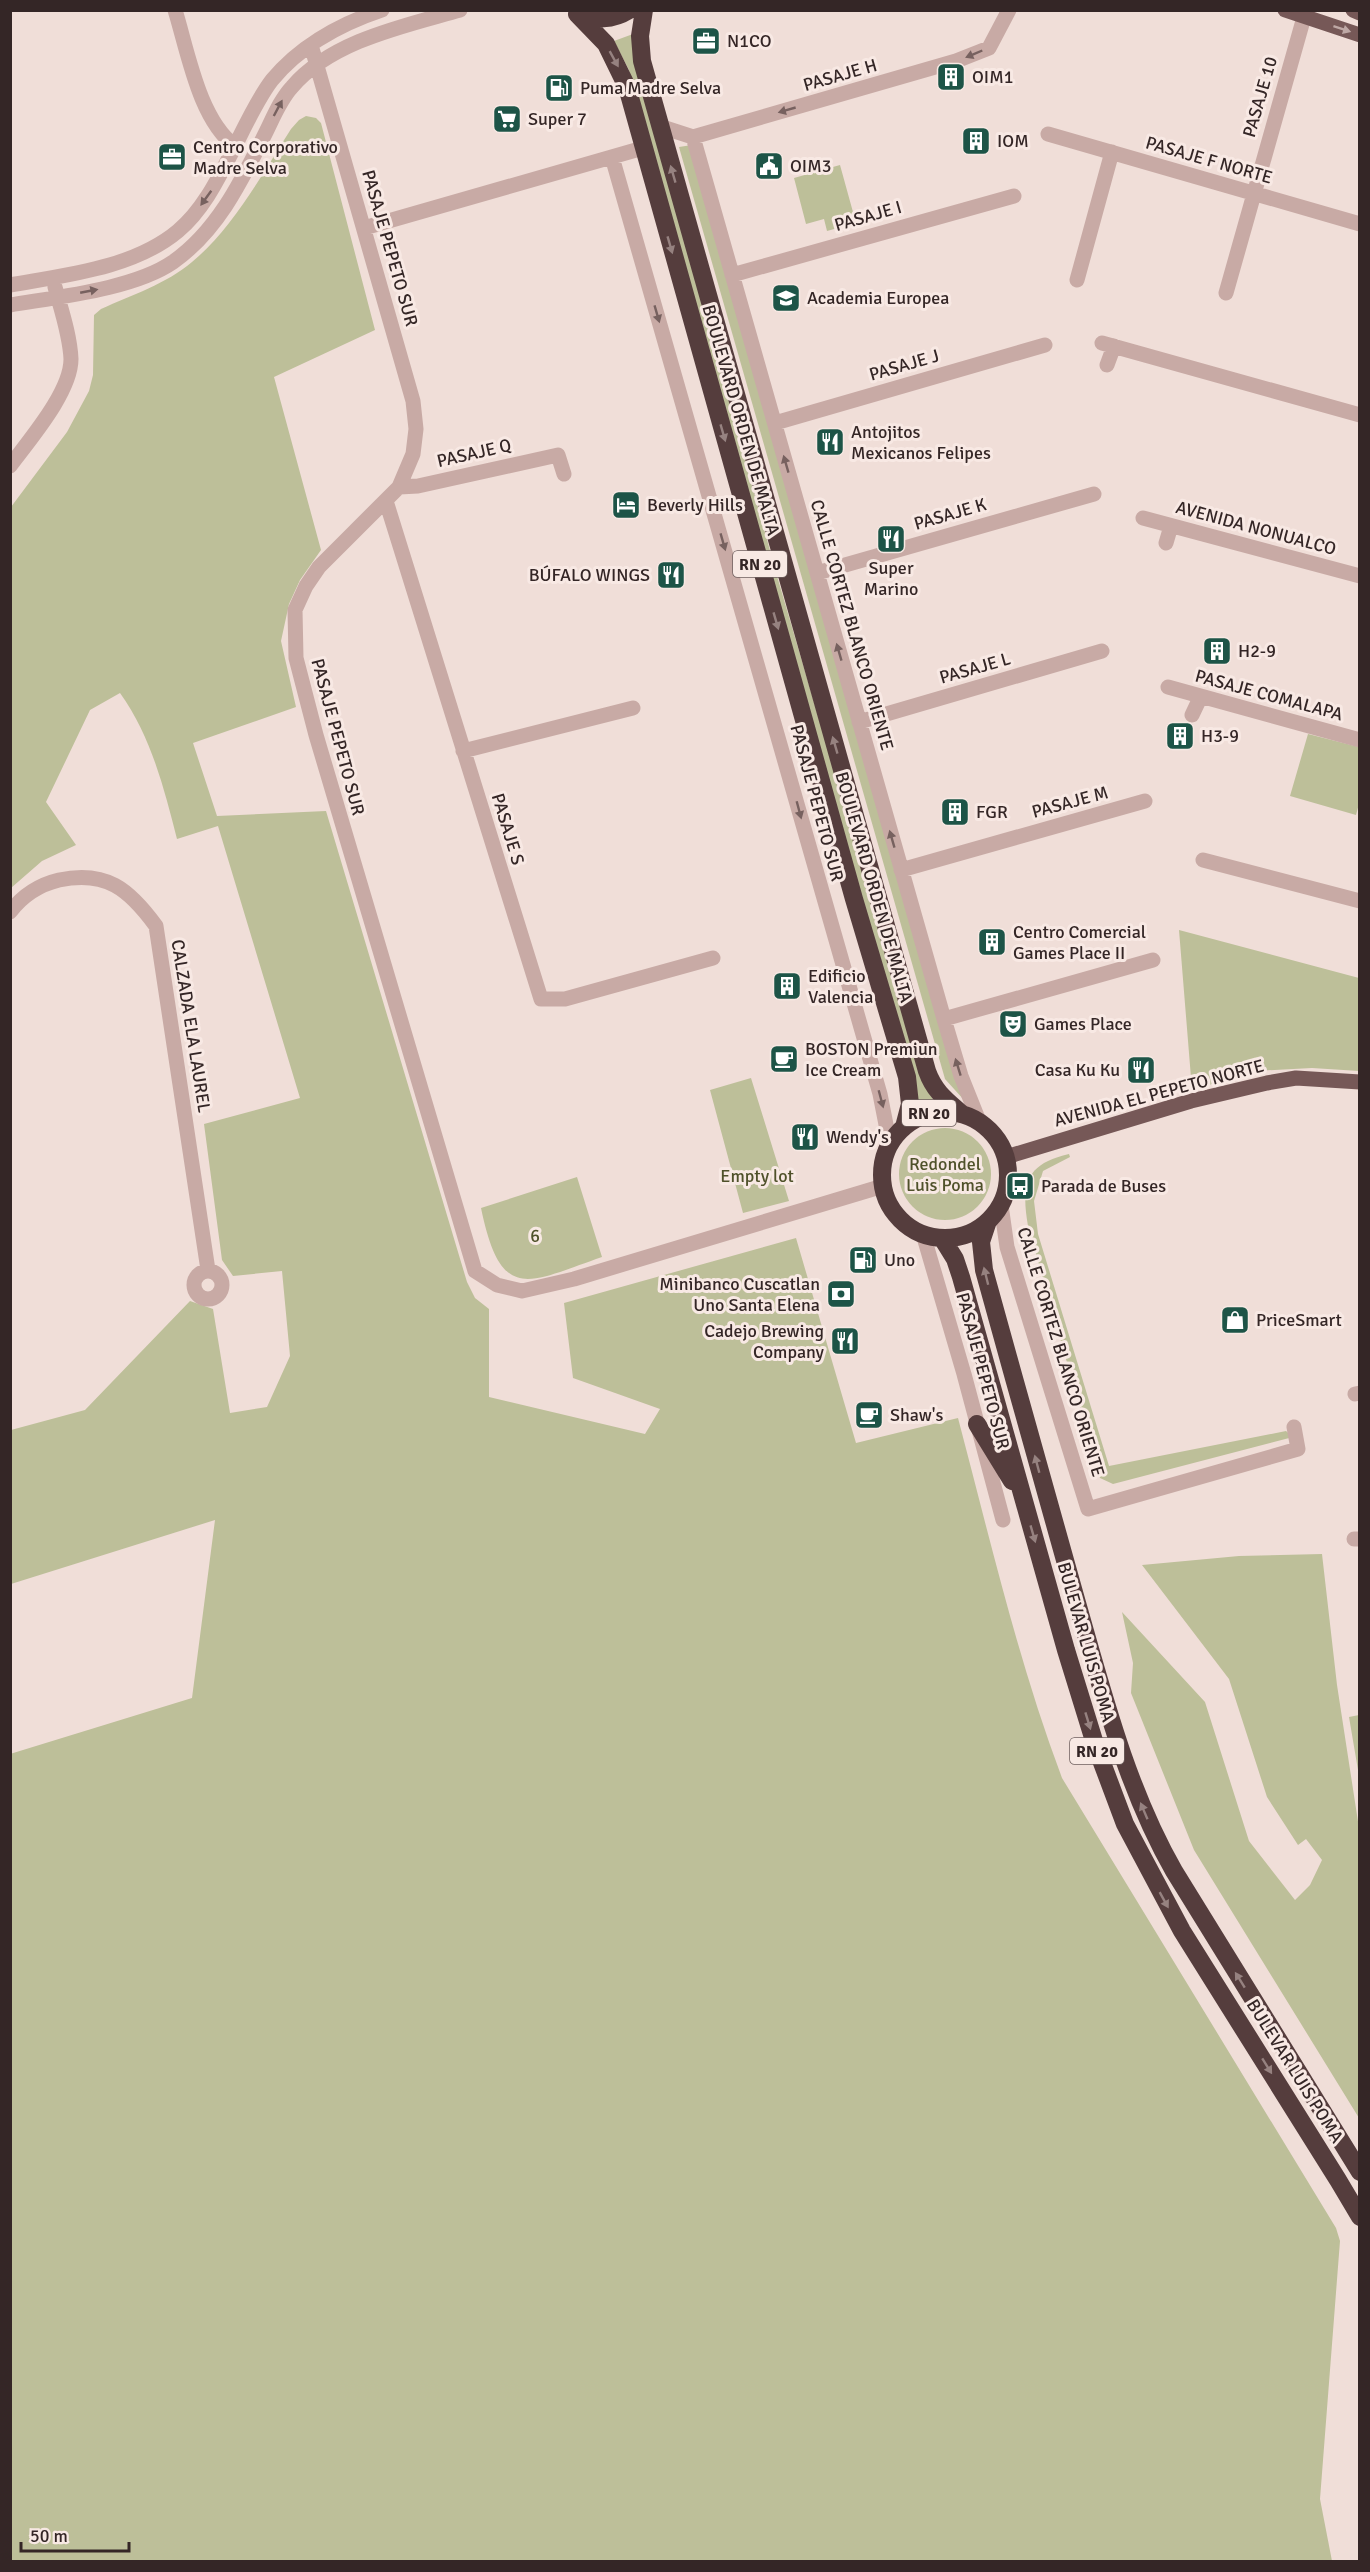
<svg xmlns="http://www.w3.org/2000/svg" width="1370" height="2572" font-family="Signika,sans-serif">
	<style>
		.green { fill: #bdbf99 }
		.lines { fill: none; stroke-linecap: round; stroke-linejoin: round }
		.minor { stroke: #c8aaa5; stroke-width: 15 }
		.major { stroke: #765857; stroke-width: 15 }
		.highway { stroke: #553d3d; stroke-width: 18 }
		.oneway { fill: #bea8a5 }
		.oneway2 { fill: #77615f }
		.oneway3 { fill: #968280 }
		.labels { text-anchor: middle; stroke-width: 6; stroke-linejoin: round; paint-order: stroke }
		.shield { fill: #f8e9e4; stroke: #6f605f; stroke-width: 1.5 }
		.shield-label { font-size: 16px; font-weight: bold; fill: #342626 }
		.poi-label { font-size: 18px; fill: #342626; stroke: #f8e9e4; text-anchor: start }
		.street-label { font-size: 18px; fill: #342626; stroke: #f8e9e4 }
		.park-label { font-size: 18px; fill: #4f512a; stroke: #f8e9e4 }
	</style>
	<rect width="100%" height="100%" fill="#f0ded8"/>
	<path class="green" d="M633,34L636,64L777,576L927,1087L934,1102L917,1108L629,70L614,41Z
		M306,116L316,118L321,123L375,330L274,377L321,550L300,580L289,604L281,641L296,707L193,743L217,816L326,811L467,1282L475,1298L489,1309V1397L645,1434L660,1409L573,1378L564,1303L796,1238L856,1443L958,1418C990,1539 1018,1661 1062,1778L1336,2228L1340,2241L1320,2499L1332,2561H11L10,1754L192,1698L215,1520L11,1584V1430L85,1410L190,1301L213,1309L230,1413L267,1407L290,1356L282,1271L233,1276L222,1260L204,1124L300,1098L218,826L177,839C164,788 151,736 120,693L90,710L46,802L76,845L42,861L11,888V507L67,432L89,391L93,375L94,315L101,309C132,295 166,284 192,262C232,229 263,173 291,129L299,120Z
		M692,145L964,1100L945,1079L679,147Z
		M840,165L856,223L827,231L824,219L806,224L794,178Z
		M1308,734L1359,747L1360,800L1356,815L1290,796Z
		M1179,930L1359,978V1071L1312,1068L1255,1071L1192,1090Z
		M751,1078L789,1201L743,1213L710,1090Z
		M899 1174a46 46 0 1 1 92 0a46 46 0 1 1-92 0Z
		M1069,1154L1070,1157L1043,1171L1034,1201L1038,1234L1109,1466L1286,1431L1293,1437L1113,1484L1100,1478L1028,1226C1021,1185 1025,1164 1069,1154Z
		M577,1177L602,1257C527,1283 501,1304 481,1208Z
		M1322,1554L1337,1685L1359,1828V2118L1194,1850L1131,1693L1133,1663L1122,1612L1205,1702L1249,1841L1295,1900L1310,1885L1322,1860L1306,1839L1298,1845L1267,1797L1229,1679L1142,1565L1239,1556Z
		M1359,1715H1360L1359,1776L1349,1717Z"/>
	<g class="lines">
		<path class="minor" d="M175,10C188,52 199,119 235,146
			M311,45L413,401L416,429L413,454L399,487L319,567L306,586L295,610L296,658L316,735L475,1271L497,1285L522,1291L574,1279L883,1186
			M659,126L693,137L956,61L989,48L1009,10
			M1048,134L1360,224
			M693,137L944,1019L961,1076L979,1121
			M612,157L880,1094L890,1145
			M364,228L643,148
			M732,275L1014,196
			M1077,280L1112,152
			M10,285C66,275 134,268 178,231C204,209 219,177 234,148C244,128 258,98 272,80C301,45 340,24 382,10
			M1226,293L1306,10
			M10,305C57,297 134,289 173,262C216,232 240,184 263,138C272,121 279,101 292,87C331,41 404,26 460,10
			M1102,343L1360,415
			M1107,365L1114,346
			M775,423L1045,345
			M10,466C30,439 71,392 71,359C70,335 61,309 55,287
			M399,487L418,486L558,455L564,474
			M386,501L541,999H565L713,958
			M1143,518L1360,576
			M1166,543L1171,526
			M817,573L1094,494
			M1168,687L1360,740
			M1192,715L1201,696
			M859,722L1102,651
			M463,751L633,708
			M1203,860L1360,901
			M901,870L1145,801
			M10,912C23,895 38,885 59,880C106,870 129,889 156,926L208,1270
			M944,1019L1153,960
			M1001,1205L1007,1247L1088,1509L1298,1449L1294,1427
			M923,1234L964,1374L1003,1520
			M194 1285a14 14 0 1 1 28 0a14 14 0 1 1-28 0Z
			M1355,1394L1360,1393
			M1354,1539H1360"/>
		<path class="major" d="M1285,10L1360,35
			M1353,10L1360,13
			M1006,1157L1191,1101L1267,1083L1296,1078L1360,1082"/>
		<path class="highway" d="M644,10L640,36L642,61L927,1071C934,1091 946,1100 961,1113
			M577,14L606,44L627,87L854,899L907,1077L910,1104L904,1127
			M577,14C594,21 613,20 629,10
			M882 1175a63 63 0 1 1 126 0a63 63 0 1 1-126 0Z
			M988,1221L981,1242L984,1270C1015,1381 1045,1492 1077,1603C1103,1694 1127,1789 1174,1871L1360,2172
			M942,1238L955,1259L961,1277L1066,1650L1095,1744L1125,1824L1182,1931L1338,2180L1360,2217
			M977,1424L1012,1481"/>
	</g>
	<defs><path id="oneway-solid" d="M-6-.8H1V-3.2L6.5 0L1 3.2V.8H-6Z" transform="scale(1.5)"/></defs>
	<use class="oneway" href="#oneway-solid" transform="translate(1342 29) rotate(18)"/>
	<g class="oneway2">
		<use href="#oneway-solid" transform="translate(974 54) rotate(157)"/>
		<use href="#oneway-solid" transform="translate(278 108) rotate(-62)"/>
		<use href="#oneway-solid" transform="translate(787 110) rotate(164)"/>
		<use href="#oneway-solid" transform="translate(206 198) rotate(126)"/>
		<use href="#oneway-solid" transform="translate(89 291) rotate(-11)"/>
		<use href="#oneway-solid" transform="translate(657 314) rotate(74)"/>
		<use href="#oneway-solid" transform="translate(786 464) rotate(-106)"/>
		<use href="#oneway-solid" transform="translate(723 542) rotate(74)"/>
		<use href="#oneway-solid" transform="translate(839 652) rotate(-106)"/>
		<use href="#oneway-solid" transform="translate(799 810) rotate(75)"/>
		<use href="#oneway-solid" transform="translate(892 839) rotate(-106)"/>
		<use href="#oneway-solid" transform="translate(958 1067) rotate(-107)"/>
		<use href="#oneway-solid" transform="translate(881 1099) rotate(75)"/>
	</g>
	<g class="oneway3">
		<use href="#oneway-solid" transform="translate(614 59) rotate(61)"/>
		<use href="#oneway-solid" transform="translate(673 174) rotate(-106)"/>
		<use href="#oneway-solid" transform="translate(670 245) rotate(74)"/>
		<use href="#oneway-solid" transform="translate(723 433) rotate(74)"/>
		<use href="#oneway-solid" transform="translate(776 621) rotate(74)"/>
		<use href="#oneway-solid" transform="translate(835 745) rotate(-106)"/>
		<use href="#oneway-solid" transform="translate(986 1276) rotate(-104)"/>
		<use href="#oneway-solid" transform="translate(1037 1464) rotate(-105)"/>
		<use href="#oneway-solid" transform="translate(1033 1534) rotate(74)"/>
		<use href="#oneway-solid" transform="translate(1088 1721) rotate(73)"/>
		<use href="#oneway-solid" transform="translate(1144 1811) rotate(-113)"/>
		<use href="#oneway-solid" transform="translate(1164 1900) rotate(61)"/>
		<use href="#oneway-solid" transform="translate(1240 1980) rotate(-122)"/>
		<use href="#oneway-solid" transform="translate(1267 2066) rotate(58)"/>
	</g>
	<defs>
		<g id="office-square" transform="scale(1.5)"><rect x="-9" y="-9" width="18" height="18" rx="4" fill="#1d5447" stroke="#f8e9e4"/><path d="M-6-3h4V-5.5h4V-3h4V5H-6ZM-1-4.5V-3h2v-1.5ZM-6 0V1H6V0Z" fill="#fff"/></g>
		<g id="building-square" transform="scale(1.5)"><rect x="-9" y="-9" width="18" height="18" rx="4" fill="#1d5447" stroke="#f8e9e4"/><path d="M-4-6H4V6H1V3H-1V6H-4ZM-2.5-4.3h1.7v1.8h-1.7ZM.8-4.3h1.7v1.8H.8ZM-2.5-1h1.7V.8h-1.7ZM.8-1h1.7V.8H.8Z" fill="#fff"/></g>
		<g id="fuel-square" transform="scale(1.5)"><rect x="-9" y="-9" width="18" height="18" rx="4" fill="#1d5447" stroke="#f8e9e4"/><path d="M-5.5-6h7V0h2V4h1.3V-2.5L3-4.5l.8-.8L6-3V5H2.5V1h-1V6h-7ZM-4.2-4.7v3.2H.2V-4.7Z" fill="#fff"/></g>
		<g id="supermarket-square" transform="scale(1.5)"><rect x="-9" y="-9" width="18" height="18" rx="4" fill="#1d5447" stroke="#f8e9e4"/><path d="M-6-5.5h2.5l.6 2H6L4.5 2H-2.5L-4.4-4H-6ZM-1.5 3.2a1.3 1.3 0 1 0 .1 0ZM3 3.2a1.3 1.3 0 1 0 .1 0Z" fill="#fff"/></g>
		<g id="civic-square" transform="scale(1.5)"><rect x="-9" y="-9" width="18" height="18" rx="4" fill="#1d5447" stroke="#f8e9e4"/><path d="M-.6-6.5H3V-4.5H.6V-3L4-1V1h2V6H-6V1h2V-1L-.6-3ZM-1.2 2.5V6h2.4V2.5Z" fill="#fff"/></g>
		<g id="school-square" transform="scale(1.5)"><rect x="-9" y="-9" width="18" height="18" rx="4" fill="#1d5447" stroke="#f8e9e4"/><path d="M0-5L7-2L0 1L-7-2ZM-4 1L0 2.5L4 1V4Q0 6-4 4Z" fill="#fff"/></g>
		<g id="restaurant-square" transform="scale(1.5)"><rect x="-9" y="-9" width="18" height="18" rx="4" fill="#1d5447" stroke="#f8e9e4"/><path d="M-5-6h1v4h1v-4h1v4h1v-4h1v5L-1.5 .5V6h-2V.5L-5-1ZM5-6V6H3V1.5H1.5Q1.5-4 5-6Z" fill="#fff"/></g>
		<g id="hotel-square" transform="scale(1.5)"><rect x="-9" y="-9" width="18" height="18" rx="4" fill="#1d5447" stroke="#f8e9e4"/><path d="M-6-4.5h1.5V1H6V5H4.5V3h-9V5H-6ZM-4 0a1.8 1.8 0 1 1 3.6 0ZM.5 0V-2.5h3Q6-2.5 6 0Z" fill="#fff"/></g>
		<g id="theatre-square" transform="scale(1.5)"><rect x="-9" y="-9" width="18" height="18" rx="4" fill="#1d5447" stroke="#f8e9e4"/><path d="M-5-5.5Q0-4 5-5.5V0Q5 5 0 6Q-5 5-5 0ZM-3.3-2.5H-1v1.5H-3.3ZM1-2.5H3.3v1.5H1ZM-2.8 1Q0 5.5 2.8 1Z" fill="#fff"/></g>
		<g id="cafe-square" transform="scale(1.5)"><rect x="-9" y="-9" width="18" height="18" rx="4" fill="#1d5447" stroke="#f8e9e4"/><path d="M-5.5-4.5H6V0H3Q3 3.5 0 3.5H-2.5Q-5.5 3.5-5.5 0ZM3-3.2v2h1.7v-2ZM-6 4.5H4V6H-6Z" fill="#fff"/></g>
		<g id="bus-square" transform="scale(1.5)"><rect x="-9" y="-9" width="18" height="18" rx="4" fill="#1d5447" stroke="#f8e9e4"/><path d="M-5-6H5V4H4V6H2V4H-2V6H-4V4H-5ZM-3.5-4V0h7V-4ZM-3.5 1.2v1.5H-2V1.2ZM2 1.2v1.5H3.5V1.2Z" fill="#fff"/></g>
		<g id="bank-square" transform="scale(1.5)"><rect x="-9" y="-9" width="18" height="18" rx="4" fill="#1d5447" stroke="#f8e9e4"/><path d="M-6-4H6V4H-6ZM0-2.3a2.3 2.3 0 1 0 0 4.6a2.3 2.3 0 1 0 0-4.6Z" fill="#fff"/></g>
		<g id="shop-square" transform="scale(1.5)"><rect x="-9" y="-9" width="18" height="18" rx="4" fill="#1d5447" stroke="#f8e9e4"/><path d="M-5-2.5h2.3a2.7 3.5 0 0 1 5.4 0H5L5.5 6h-11ZM-1.5-2.5h3a1.5 2.3 0 0 0-3 0Z" fill="#fff"/></g>
	</defs>
	<g fill-rule="evenodd">
		<use href="#office-square" x="706" y="41"/>
		<use href="#building-square" x="951" y="77"/>
		<use href="#fuel-square" x="559" y="88"/>
		<use href="#supermarket-square" x="507" y="119"/>
		<use href="#building-square" x="976" y="141"/>
		<use href="#office-square" x="172" y="157"/>
		<use href="#civic-square" x="769" y="166"/>
		<use href="#school-square" x="786" y="298"/>
		<use href="#restaurant-square" x="830" y="442"/>
		<use href="#hotel-square" x="626" y="505"/>
		<use href="#restaurant-square" x="891" y="539"/>
		<use href="#restaurant-square" x="671" y="575"/>
		<use href="#building-square" x="1217" y="651"/>
		<use href="#building-square" x="1180" y="736"/>
		<use href="#building-square" x="955" y="812"/>
		<use href="#building-square" x="992" y="942"/>
		<use href="#building-square" x="787" y="986"/>
		<use href="#theatre-square" x="1013" y="1024"/>
		<use href="#cafe-square" x="784" y="1059"/>
		<use href="#restaurant-square" x="1141" y="1070"/>
		<use href="#restaurant-square" x="805" y="1137"/>
		<use href="#bus-square" x="1020" y="1186"/>
		<use href="#fuel-square" x="863" y="1260"/>
		<use href="#bank-square" x="841" y="1294"/>
		<use href="#shop-square" x="1235" y="1320"/>
		<use href="#restaurant-square" x="845" y="1341"/>
		<use href="#cafe-square" x="869" y="1415"/>
	</g>
	<g class="labels">
		<g class="shield">
			<rect x="733" y="551" width="54" height="26" rx="4.5"/>
			<rect x="902" y="1100" width="54" height="26" rx="4.5"/>
			<rect x="1070" y="1738" width="54" height="26" rx="4.5"/>
		</g>
		<g class="shield-label">
			<text x="760" y="570">RN 20</text>
			<text x="929" y="1119">RN 20</text>
			<text x="1097" y="1757">RN 20</text>
		</g>
		<g class="poi-label">
			<text x="727" y="47">N1CO</text>
			<text x="972" y="83">OIM1</text>
			<text x="580" y="94">Puma Madre Selva</text>
			<text x="528" y="125">Super 7</text>
			<text x="997" y="147">IOM</text>
			<text x="193" y="153">Centro Corporativo<tspan x="193" dy="21">Madre Selva</tspan></text>
			<text x="790" y="172">OIM3</text>
			<text x="807" y="304">Academia Europea</text>
			<text x="851" y="438">Antojitos<tspan x="851" dy="21">Mexicanos Felipes</tspan></text>
			<text x="647" y="511">Beverly Hills</text>
			<text x="891" y="574" text-anchor="middle">Super<tspan x="891" dy="21">Marino</tspan></text>
			<text x="650" y="581" text-anchor="end">BÚFALO WINGS</text>
			<text x="1238" y="657">H2-9</text>
			<text x="1201" y="742">H3-9</text>
			<text x="976" y="818">FGR</text>
			<text x="1013" y="938">Centro Comercial<tspan x="1013" dy="21">Games Place II</tspan></text>
			<text x="808" y="982">Edificio<tspan x="808" dy="21">Valencia</tspan></text>
			<text x="1034" y="1030">Games Place</text>
			<text x="805" y="1055">BOSTON Premiun<tspan x="805" dy="21">Ice Cream</tspan></text>
			<text x="1120" y="1076" text-anchor="end">Casa Ku Ku</text>
			<text x="826" y="1143">Wendy's</text>
			<text x="1041" y="1192">Parada de Buses</text>
			<text x="884" y="1266">Uno</text>
			<text x="820" y="1290" text-anchor="end">Minibanco Cuscatlan<tspan x="820" dy="21">Uno Santa Elena</tspan></text>
			<text x="1256" y="1326">PriceSmart</text>
			<text x="824" y="1337" text-anchor="end">Cadejo Brewing<tspan x="824" dy="21">Company</tspan></text>
			<text x="890" y="1421">Shaw's</text>
		</g>
		<g class="street-label">
			<text transform="translate(840 75) rotate(-16)" y="6">PASAJE H</text>
			<text transform="translate(1260 97) rotate(-74)" y="6">PASAJE 10</text>
			<text transform="translate(1209 160) rotate(16)" y="6">PASAJE F NORTE</text>
			<text transform="translate(868 216) rotate(-16)" y="6">PASAJE I</text>
			<text transform="translate(390 248) rotate(74)" y="6">PASAJE PEPETO SUR</text>
			<text transform="translate(904 365) rotate(-16)" y="6">PASAJE J</text>
			<text transform="translate(741 420) rotate(74)" y="6">BOULEVARD ORDEN DE MALTA</text>
			<text transform="translate(474 453) rotate(-13)" y="6">PASAJE Q</text>
			<text transform="translate(950 514) rotate(-16)" y="6">PASAJE K</text>
			<text transform="translate(1256 528) rotate(15)" y="6">AVENIDA NONUALCO</text>
			<text transform="translate(852 625) rotate(74)" y="6">CALLE CORTEZ BLANCO ORIENTE</text>
			<text transform="translate(975 668) rotate(-16)" y="6">PASAJE L</text>
			<text transform="translate(1269 695) rotate(15)" y="6">PASAJE COMALAPA</text>
			<text transform="translate(338 737) rotate(75)" y="6">PASAJE PEPETO SUR</text>
			<text transform="translate(1070 802) rotate(-15)" y="6">PASAJE M</text>
			<text transform="translate(817 803) rotate(75)" y="6">PASAJE PEPETO SUR</text>
			<text transform="translate(508 829) rotate(73)" y="6">PASAJE S</text>
			<text transform="translate(874 887) rotate(74)" y="6">BOULEVARD ORDEN DE MALTA</text>
			<text transform="translate(191 1026) rotate(81)" y="6">CALZADA ELA LAUREL</text>
			<text transform="translate(1159 1093) rotate(-15)" y="6">AVENIDA EL PEPETO NORTE</text>
			<text transform="translate(1061 1352) rotate(73)" y="6">CALLE CORTEZ BLANCO ORIENTE</text>
			<text transform="translate(983 1371) rotate(75)" y="6">PASAJE PEPETO SUR</text>
			<text transform="translate(1086 1642) rotate(74)" y="6">BULEVAR LUIS POMA</text>
			<text transform="translate(1295 2071) rotate(58)" y="6">BULEVAR LUIS POMA</text>
		</g>
		<g class="park-label">
			<text x="945" y="1170">Redondel<tspan x="945" dy="21">Luis Poma</tspan></text>
			<text x="757" y="1182">Empty lot</text>
			<text x="535" y="1242">6</text>
		</g>
	</g>
	<rect width="1370" height="2572" fill="none" stroke="#342626" stroke-width="24"/>
	<path d="M21 2542v9h108v-9" fill="none" stroke="#342626" stroke-width="3"/>
	<text x="30" y="2542" font-size="18" fill="#342626" stroke="#f8e9e4" stroke-width="4.5" paint-order="stroke">50 m</text>
</svg>
